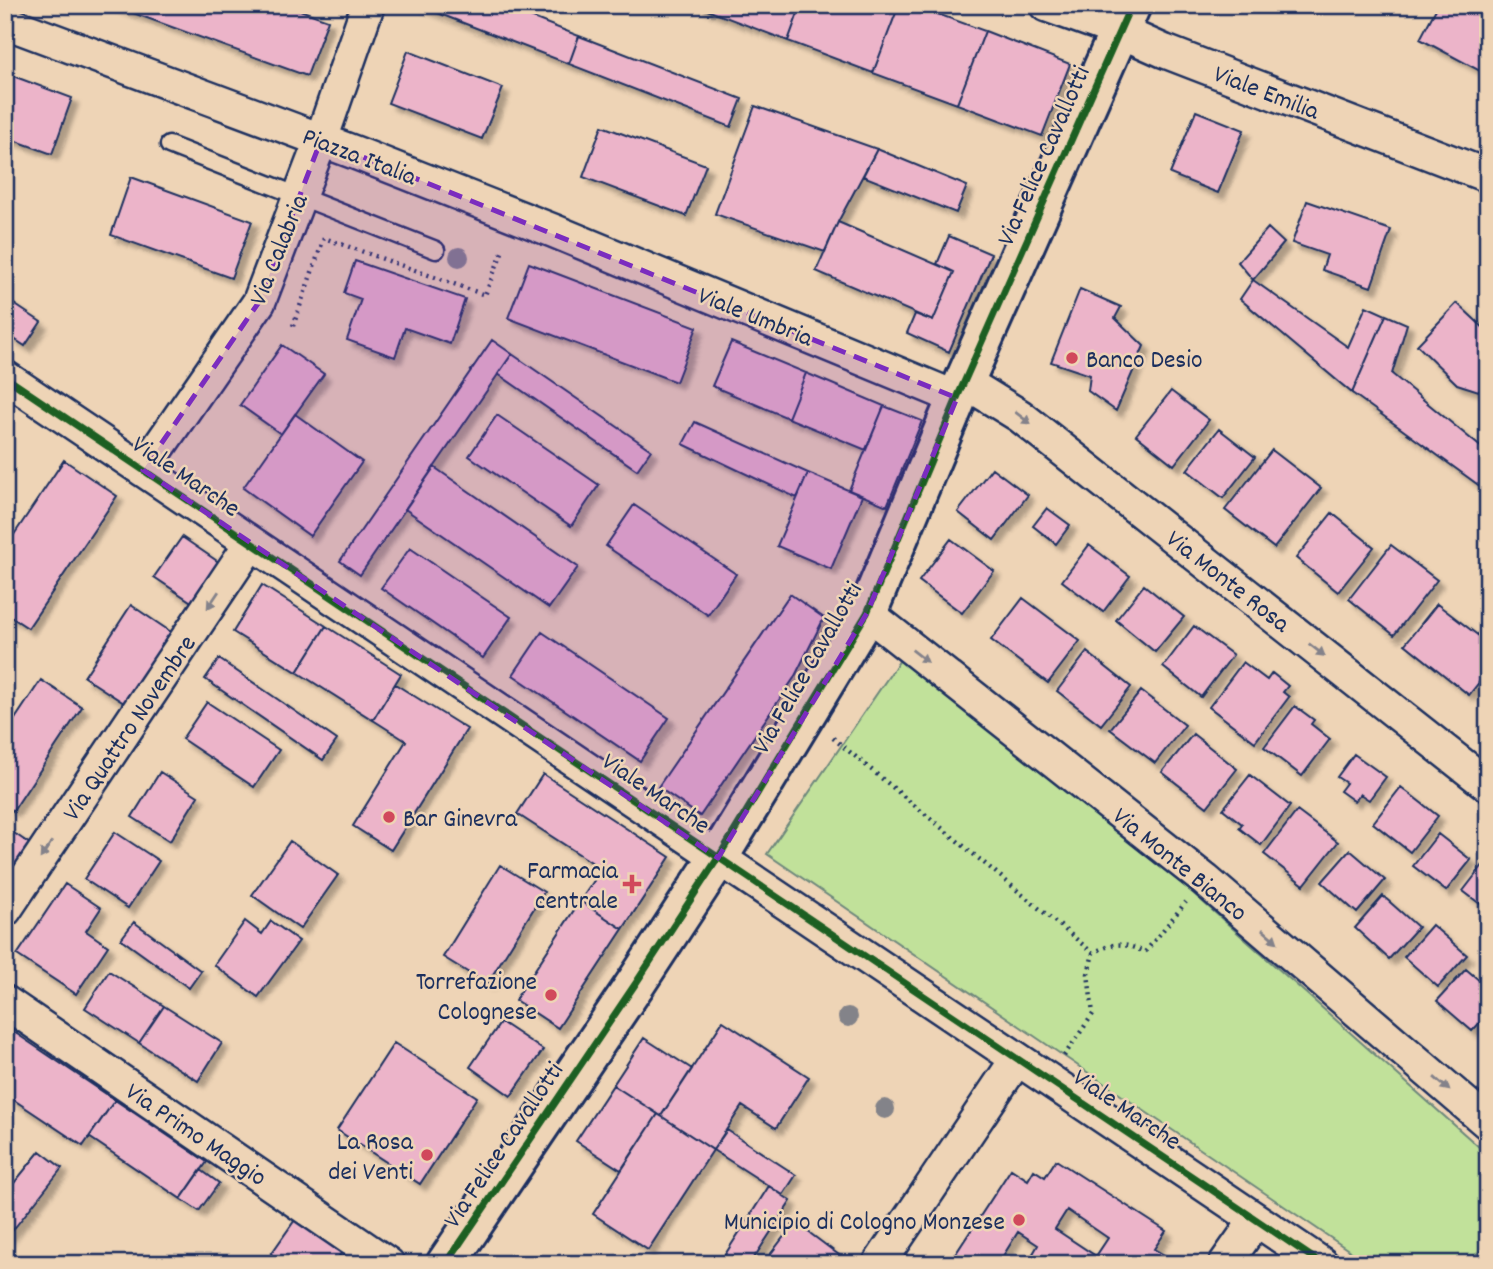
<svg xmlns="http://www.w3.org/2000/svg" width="1493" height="1269" font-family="Dekko,sans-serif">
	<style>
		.green { fill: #c1e19a; stroke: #6e887c; stroke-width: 2 }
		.building { fill: #ecb4c9; stroke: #1b2f5e; stroke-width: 2; fill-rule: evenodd; filter: url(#shadow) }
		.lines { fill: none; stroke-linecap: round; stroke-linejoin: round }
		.lane-casing { stroke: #1b2f5e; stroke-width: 21 }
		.street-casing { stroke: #1b2f5e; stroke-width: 37 }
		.secondary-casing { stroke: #1b2f5e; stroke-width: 44 }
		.path { stroke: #1b2f5e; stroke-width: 4.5; stroke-dasharray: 2 5; stroke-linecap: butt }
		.lane { stroke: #eed4b6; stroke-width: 16 }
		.street { stroke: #eed4b6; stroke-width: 32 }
		.secondary { stroke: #eed4b6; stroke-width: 38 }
		.cycleway-casing { stroke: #eed4b6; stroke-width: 11 }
		.cycleway { stroke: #1b5e20; stroke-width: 7 }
		.tree { fill: #838389 }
		.oneway { fill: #84828a }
		.marked { fill: #7b2cbf; fill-opacity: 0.2; stroke: #7b2cbf; stroke-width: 5; stroke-dasharray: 14 9; stroke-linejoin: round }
		.poi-dot { fill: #d1495b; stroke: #eed4b6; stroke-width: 2.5 }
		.labels { text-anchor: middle; stroke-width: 5; stroke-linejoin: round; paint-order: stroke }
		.street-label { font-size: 26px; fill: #1b2f5e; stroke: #eed4b6 }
		.poi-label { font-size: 26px; fill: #1b2f5e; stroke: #eed4b6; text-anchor: end }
	</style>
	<defs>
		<filter id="shadow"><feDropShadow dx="6" dy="6" stdDeviation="2" flood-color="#0004"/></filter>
	</defs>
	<rect width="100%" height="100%" fill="#eed4b6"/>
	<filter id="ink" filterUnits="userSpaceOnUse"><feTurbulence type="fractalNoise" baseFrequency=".0143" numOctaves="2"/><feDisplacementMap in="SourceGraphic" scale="14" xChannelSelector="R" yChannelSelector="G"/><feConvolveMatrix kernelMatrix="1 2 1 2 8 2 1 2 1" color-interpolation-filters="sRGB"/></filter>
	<g filter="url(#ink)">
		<path class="green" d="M900,660L1186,887L1488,1155V1244L1465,1264H1369L767,854Z"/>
		<path class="building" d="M111,5H286L328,20L307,76Z
			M417,5H500L579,36L569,64Z
			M700,5H801L788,41L699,7Z
			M801,5H899L873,73L788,41Z
			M899,5H913L985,31L957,104L873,73Z
			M1438,5H1479L1488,10V57L1480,71L1420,39Z
			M985,31L1070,64L1042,136L957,104Z
			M579,36L742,99L731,127L569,64Z
			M408,51L503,88L482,139L388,103Z
			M5,73L72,98L52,154L5,137Z
			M755,106L877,149L838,222L825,252L715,214Z
			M1196,111L1244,130L1218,193L1170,174Z
			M602,126L706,165L686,216L583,177Z
			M877,149L967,186L956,213L863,176Z
			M131,177L252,221L231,278L111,235Z
			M1307,201L1391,230L1371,287L1322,270L1327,255L1292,243Z
			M838,222L954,272L933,321L816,271Z
			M1268,228L1284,243L1253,280L1238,262Z
			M949,236L991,254L949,352L907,333L915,314L933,321L954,272L937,264Z
			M355,261L465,299L450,344L405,328L395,357L347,340L361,299L344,293Z
			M529,263L697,327L676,382L508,318Z
			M1253,280L1348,347L1366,306L1386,315L1352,393L1240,299Z
			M1080,289L1121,307L1115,318L1144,346L1116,411L1088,391L1090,375L1051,362Z
			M5,298L41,322L25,346L5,333Z
			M1457,303L1488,332V394L1457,384L1417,345Z
			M1386,315L1407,324L1392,374L1488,453V492L1352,393Z
			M492,340L512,354L360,575L340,561Z
			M731,342L806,373L788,418L712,386Z
			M282,345L324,374L281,434L240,405Z
			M512,354L651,450L637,470L498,374Z
			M806,373L884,406L866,450L788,418Z
			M1171,391L1209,420L1174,465L1136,435Z
			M884,406L922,421L887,506L849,490Z
			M295,414L362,462L310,536L243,488Z
			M497,415L599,485L571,526L469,456Z
			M695,422L808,473L797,498L683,444Z
			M1219,429L1255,457L1223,498L1187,470Z
			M1272,450L1321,488L1274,548L1225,510Z
			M64,460L117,496L28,628L5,613V548Z
			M434,467L578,567L549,608L405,509Z
			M992,468L1028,495L994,540L958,512Z
			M808,473L862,496L831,569L777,546Z
			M634,505L736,574L708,615L606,546Z
			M1047,508L1070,525L1056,544L1033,526Z
			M1332,513L1374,547L1338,592L1296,558Z
			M182,537L223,565L196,605L154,577Z
			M951,539L994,571L962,613L919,581Z
			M1089,545L1130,576L1103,612L1062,581Z
			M1391,545L1437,580L1394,635L1349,599Z
			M410,548L511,617L483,658L381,588Z
			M262,585L326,626L297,672L233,632Z
			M1144,585L1184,617L1155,652L1116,620Z
			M790,594L824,618L794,678L700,816L658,787Z
			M1023,598L1080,641L1048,683L991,640Z
			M1437,604L1488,643V671L1469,695L1405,644Z
			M131,605L171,632L124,703L84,677Z
			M326,626L401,674L373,720L297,672Z
			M1194,626L1233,655L1201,697L1163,667Z
			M542,632L669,718L640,761L513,675Z
			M1087,652L1131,687L1101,725L1057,691Z
			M219,659L337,740L323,760L205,679Z
			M1243,662L1267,680L1272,673L1288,686L1283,692L1289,697L1255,742L1209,707Z
			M41,680L82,707L13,811L5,805V734Z
			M395,684L467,729L391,850L353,826L406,741L373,720Z
			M1141,691L1185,725L1155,763L1110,729Z
			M207,702L279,750L254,787L182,739Z
			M1295,706L1314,720L1311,724L1330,739L1302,776L1264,747Z
			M1193,734L1237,769L1207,807L1162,772Z
			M1354,754L1386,777L1369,800L1360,794L1354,801L1340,791L1346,783L1337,777Z
			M160,772L198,796L170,841L132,817Z
			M543,774L670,857L623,929L580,901L602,869L517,814Z
			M1250,775L1290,806L1261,845L1239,828L1242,824L1223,809Z
			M1401,787L1438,816L1410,852L1373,823Z
			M1297,811L1338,842L1304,885L1264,854Z
			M5,827L30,844L5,880Z
			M115,832L159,861L128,908L84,879Z
			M1438,834L1471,860L1446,891L1413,866Z
			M290,841L338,875L300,929L252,895Z
			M1350,850L1385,880L1357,913L1322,882Z
			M1487,860H1488V910L1463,891Z
			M500,865L544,892L487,984L443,957Z
			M65,884L101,908L86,931L108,946L76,994L17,955Z
			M1383,896L1418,927L1389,959L1355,928Z
			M580,901L623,929L558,1028L515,1000Z
			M245,921L262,934L271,921L299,941L258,997L214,965Z
			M134,922L201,971L189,988L121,939Z
			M1432,925L1467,955L1438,987L1404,957Z
			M1466,969L1488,988V1014L1472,1031L1437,1001Z
			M109,971L164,1006L139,1043L85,1008Z
			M164,1006L222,1043L198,1081L139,1043Z
			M723,1021L809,1077L776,1128L742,1106L713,1150L661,1116Z
			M501,1022L543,1050L511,1096L470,1067Z
			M5,1026L115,1100L83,1146L5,1094Z
			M644,1038L692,1069L661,1116L613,1085Z
			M394,1043L477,1097L420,1184L337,1130Z
			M613,1085L658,1114L621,1170L576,1141Z
			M115,1100L207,1162L181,1199L89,1137Z
			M658,1114L713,1150L648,1250L593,1214Z
			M727,1130L796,1175L783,1195L713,1150Z
			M40,1151L62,1168L5,1240V1194Z
			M1056,1160L1166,1231L1154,1249L1166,1256L1161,1264H1027L1038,1245L1018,1232L998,1264H949L1011,1169L1028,1180L1034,1170L1045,1177ZM1067,1210L1108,1238L1096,1256L1055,1229Z
			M201,1170L219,1183L199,1211L181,1199Z
			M769,1186L791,1201L750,1264H719Z
			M297,1217L343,1250L334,1264H264Z
			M795,1222L851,1264H763Z"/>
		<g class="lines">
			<g class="lane-casing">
				<path id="lane" d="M169,145L436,250"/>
			</g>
			<g class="street-casing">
				<path id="street" d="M1046,5L1119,31L1164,51L1488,176
					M5,22L356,153L554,231L957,398
					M5,377L1322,1264
					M965,382L1020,416L1488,785
					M143,470L259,302L321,140L368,5
					M867,613L1205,880L1488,1123
					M5,910L251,543
					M5,1002L388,1264
					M879,1264L1017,1059
					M1225,1264L1256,1220"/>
			</g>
			<g class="secondary-casing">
				<path id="secondary" d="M446,1264L636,983L718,858L867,613L957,398L1131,5"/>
			</g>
			<path class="path" d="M293,326L324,238L485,295L503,250
				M833,738L1093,953
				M1064,1056L1093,1014L1088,974L1093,953C1116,941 1122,943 1145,952L1186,902"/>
			<use href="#lane" class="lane"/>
			<use href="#street" class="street"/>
			<use href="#secondary" class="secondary"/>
			<g class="cycleway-casing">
				<path id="cycleway" d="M5,377L1322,1264
					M446,1264L636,983L718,858L867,613L957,398L1131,5"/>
			</g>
			<use href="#cycleway" class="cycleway"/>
		</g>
		<g class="tree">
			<circle cx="459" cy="257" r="10"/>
			<circle cx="848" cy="1017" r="10"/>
			<circle cx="885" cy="1109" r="10"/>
		</g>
		<defs><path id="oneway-solid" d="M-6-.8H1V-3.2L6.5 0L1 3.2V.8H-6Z" transform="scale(1.75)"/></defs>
		<g class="oneway">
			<use href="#oneway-solid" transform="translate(1023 418) rotate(37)"/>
			<use href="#oneway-solid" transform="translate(213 600) rotate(124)"/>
			<use href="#oneway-solid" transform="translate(1317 650) rotate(38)"/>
			<use href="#oneway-solid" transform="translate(920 656) rotate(38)"/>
			<use href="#oneway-solid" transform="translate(46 850) rotate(124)"/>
			<use href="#oneway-solid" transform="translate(1270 936) rotate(41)"/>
			<use href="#oneway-solid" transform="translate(1442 1084) rotate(41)"/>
		</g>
	</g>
	<path class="marked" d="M321,140L957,398L867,613L718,858L143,470L259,302Z"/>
	<g class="poi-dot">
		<circle cx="1072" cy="358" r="7"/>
		<circle cx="389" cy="817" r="7"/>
		<path d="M628.5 873.5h7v7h7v7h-7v7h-7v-7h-7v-7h7z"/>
		<circle cx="551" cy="995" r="7"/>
		<circle cx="427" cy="1155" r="7"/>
		<circle cx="1019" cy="1220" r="7"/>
	</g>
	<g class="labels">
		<g class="street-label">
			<text transform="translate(1267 91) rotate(21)" y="9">Viale Emilia</text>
			<text transform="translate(360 155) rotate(21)" y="9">Piazza Italia</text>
			<text transform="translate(1042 155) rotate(-66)" y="9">Via Felice Cavallotti</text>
			<text transform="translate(277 249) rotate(-68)" y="9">Via Calabria</text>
			<text transform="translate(756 315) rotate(22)" y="9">Viale Umbria</text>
			<text transform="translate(187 475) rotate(34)" y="9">Viale Marche</text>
			<text transform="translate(1229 580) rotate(38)" y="9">Via Monte Rosa</text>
			<text transform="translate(806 667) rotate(-60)" y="9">Via Felice Cavallotti</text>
			<text transform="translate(128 727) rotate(-56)" y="9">Via Quattro Novembre</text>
			<text transform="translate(657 792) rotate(34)" y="9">Viale Marche</text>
			<text transform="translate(1181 863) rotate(39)" y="9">Via Monte Bianco</text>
			<text transform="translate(1128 1108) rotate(34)" y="9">Viale Marche</text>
			<text transform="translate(197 1133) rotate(34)" y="9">Via Primo Maggio</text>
			<text transform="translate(502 1144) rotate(-56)" y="9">Via Felice Cavallotti</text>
		</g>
		<g class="poi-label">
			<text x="1086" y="367" text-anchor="start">Banco Desio</text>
			<text x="403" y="826" text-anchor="start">Bar Ginevra</text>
			<text x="618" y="878">Farmacia<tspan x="618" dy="30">centrale</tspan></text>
			<text x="537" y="989">Torrefazione<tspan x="537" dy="30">Colognese</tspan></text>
			<text x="413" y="1149">La Rosa<tspan x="413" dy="30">dei Venti</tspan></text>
			<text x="1005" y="1229">Municipio di Cologno Monzese</text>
		</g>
	</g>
	<rect width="1493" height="1269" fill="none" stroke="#eed4b6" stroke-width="28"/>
	<rect x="14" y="14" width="1465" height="1241" fill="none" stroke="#1b2f5e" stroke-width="2.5" filter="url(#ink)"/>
</svg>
